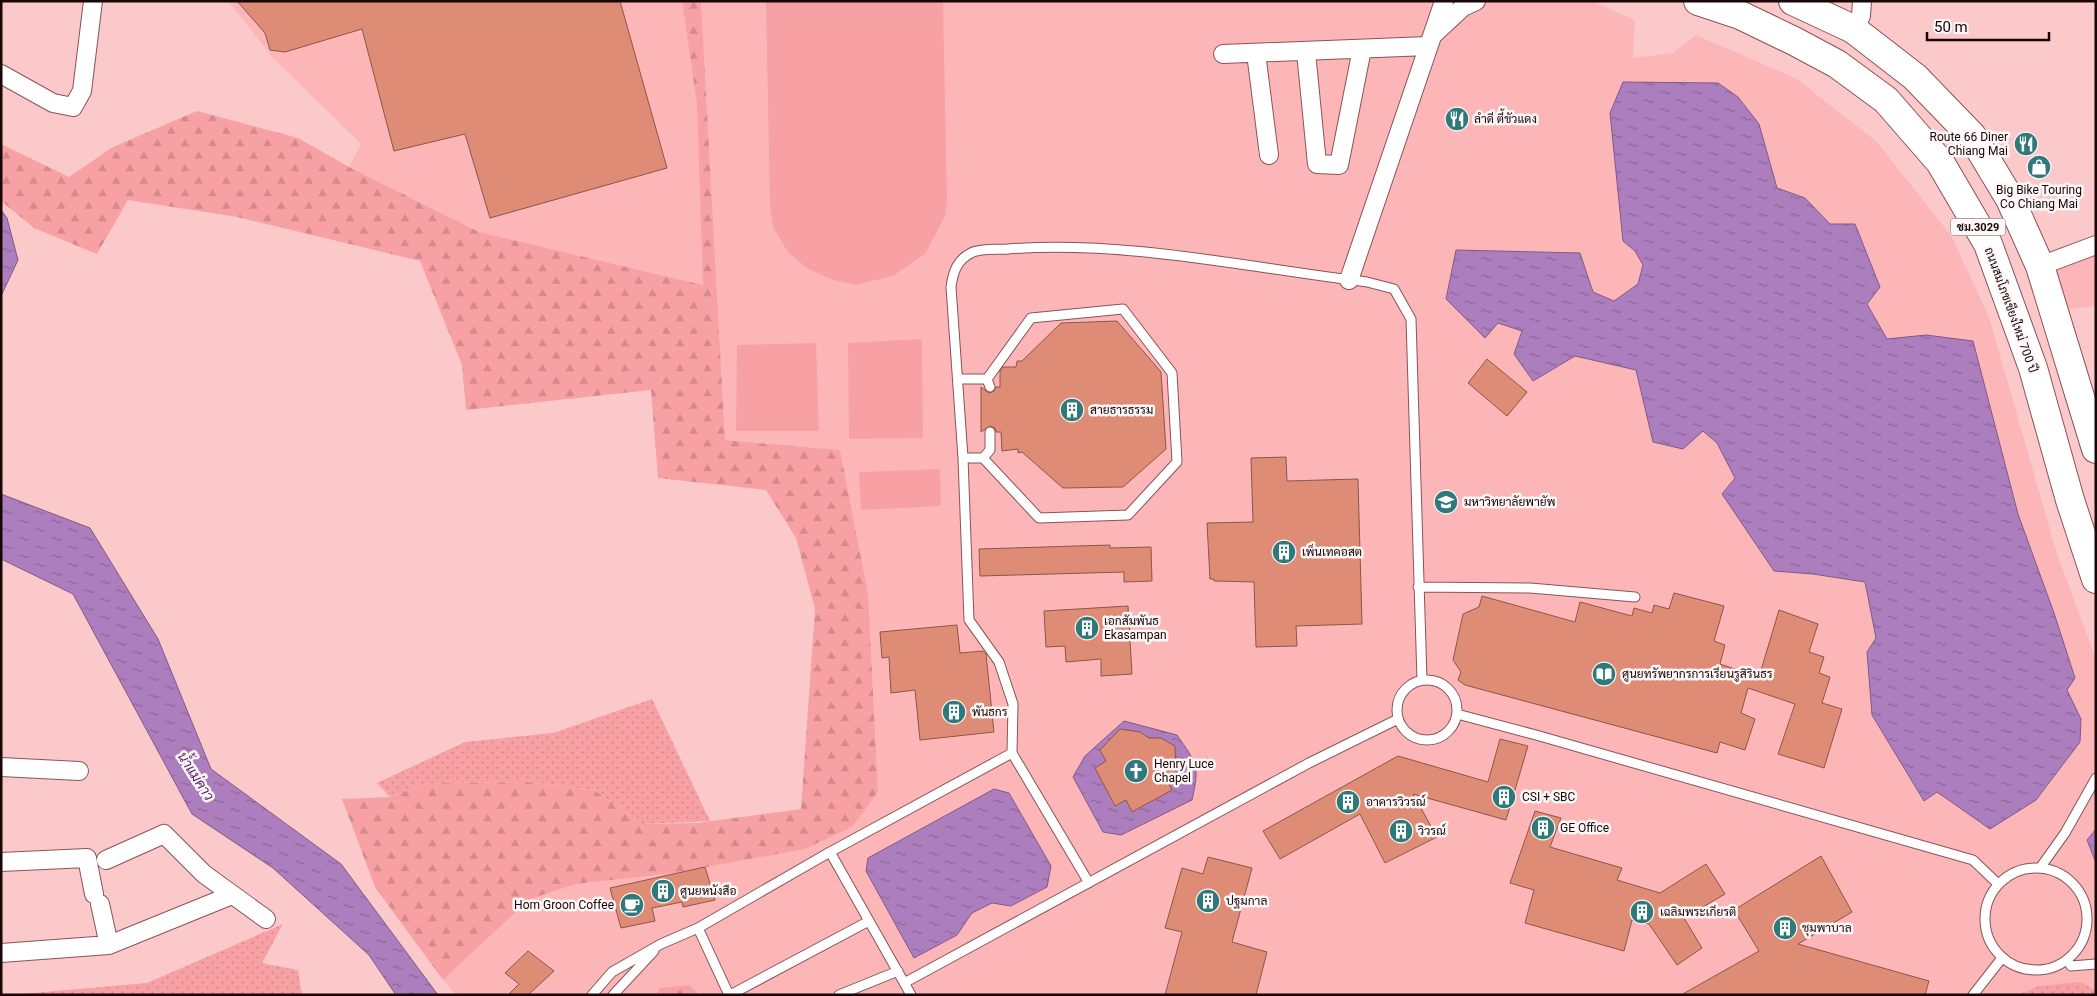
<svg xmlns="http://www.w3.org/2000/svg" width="2097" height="996" font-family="Roboto,Sarabun,sans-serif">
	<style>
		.built { fill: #fdb6b8 }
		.grass { fill: url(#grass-dots) }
		.forest { fill: url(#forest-firs) }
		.green { fill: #f8a1a5 }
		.water { fill: url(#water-ripples); stroke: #805a87 }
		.building { fill: #de8c75; stroke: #8b5748 }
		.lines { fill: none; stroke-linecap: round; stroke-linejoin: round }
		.service-casing { stroke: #8a5356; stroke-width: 11 }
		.minor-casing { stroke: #8a5356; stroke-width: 20 }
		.primary-casing { stroke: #8a5356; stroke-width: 30 }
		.service { stroke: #fff; stroke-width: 9 }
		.minor { stroke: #fff; stroke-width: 18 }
		.primary { stroke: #fff; stroke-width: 28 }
		.labels { text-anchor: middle; stroke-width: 5; stroke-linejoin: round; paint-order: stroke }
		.shield { fill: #fef7f7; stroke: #5d4e4e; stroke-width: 1 }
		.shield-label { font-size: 11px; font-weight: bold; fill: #180506 }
		.poi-label { font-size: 12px; fill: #180506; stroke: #fef7f7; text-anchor: start }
		.street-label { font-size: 12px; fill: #180506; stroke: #fef7f7 }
		.water-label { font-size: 14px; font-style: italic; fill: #571c6a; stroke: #fef7f7 }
	</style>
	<defs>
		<pattern id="grass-dots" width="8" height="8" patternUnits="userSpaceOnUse" patternTransform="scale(1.25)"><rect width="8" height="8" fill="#f8a1a5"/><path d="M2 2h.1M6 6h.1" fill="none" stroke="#d4898d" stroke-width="1.8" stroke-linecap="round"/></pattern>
		<pattern id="forest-firs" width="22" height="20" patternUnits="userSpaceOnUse" patternTransform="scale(1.25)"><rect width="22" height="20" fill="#f8a1a5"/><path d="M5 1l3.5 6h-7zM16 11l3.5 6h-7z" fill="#d4898d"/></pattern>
		<pattern id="water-ripples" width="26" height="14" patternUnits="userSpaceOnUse" patternTransform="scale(1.25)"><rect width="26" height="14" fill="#ac7ebe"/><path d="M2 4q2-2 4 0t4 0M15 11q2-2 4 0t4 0" fill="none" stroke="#8b6598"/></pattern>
	</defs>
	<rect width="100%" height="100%" fill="#fcc9ca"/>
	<path class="built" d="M228,1H682L697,105L704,285L479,232L349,167L361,144L274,59Z
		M701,1H1592L1635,20L1633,58L1673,53L1696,35L1797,79L1877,142L1952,237L1989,317L2057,554L2096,659V995H456L443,980L530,899L576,884L675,873L805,849L878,792L868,593L840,450L725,440Z
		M2096,245V306L2060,310L2040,266Z"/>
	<path class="grass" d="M652,699L710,821L642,824L594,790L528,782L428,783L390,797L377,783L465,742L553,733Z
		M283,924L262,963L298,970L302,995H10L147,983Z
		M2080,982L2096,990V995H2017L2039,986Z"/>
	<path class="forest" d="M682,1H701L725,440L840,450L868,593L878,792L852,827L805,849L675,873L576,884L530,899L443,980L375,887L342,799L390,797L428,783L528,782L594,790L642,824L697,823L801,809L815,609L796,538L766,490L658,478L651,390L466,410L462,365L420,261L237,217L128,200L97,254L34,228L1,201V144L69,177L113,147L197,111L298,138L349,167L479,232L703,285L697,105Z
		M690,985L699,995H656L660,988Z"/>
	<path class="green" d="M766,1H943L947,201L945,216L925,254L893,276L856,285L830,279L807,268L788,252L773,227L770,206Z
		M922,339L923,438L849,439L848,343Z
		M816,343L819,431H736L737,345Z
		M940,469L941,506L861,510L859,472Z"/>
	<path class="water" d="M1623,82L1718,83L1738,97L1759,124L1777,188L1805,198L1830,224H1855L1880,287L1867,304L1887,339L1926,335L1973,341L2018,514L2054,613L2075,678L2067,690L2081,719L2080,742L2036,800L1990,829L1937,792L1924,801L1872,715L1867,652L1876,638L1865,582L1813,574L1774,571L1722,494L1735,478L1717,443L1703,431L1683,449L1653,442L1636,370L1575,356L1533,381L1514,354L1522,331L1498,323L1485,338L1446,299L1456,250L1580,253L1593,292L1614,301L1638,284L1643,265L1635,251L1623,241L1610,113Z
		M1,210L7,218L18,260L1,296Z
		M1,494L90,528L158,639L211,769L341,864L438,995H396L369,955L273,868L192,814L73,594L1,559Z
		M1124,721L1177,735C1197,764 1200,765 1192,800L1121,835L1103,832L1073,777L1085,756Z
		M994,789L1009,793L1051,866L1047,887L1011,906L992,903L972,913L957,935L914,958L866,871L868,858Z
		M2096,829V863L2087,840Z"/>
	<path class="building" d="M237,1H620L667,168L490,218L465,134L394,151L362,29L285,52L270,50L265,33Z
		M1117,321L1161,372L1166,449L1123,487L1063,488L1022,452L1018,453V449L1002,451L1001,432H996L995,428L990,426L981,432V387L989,393L994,391L996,387H1000V371L1003,367H1016L1017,361H1022L1061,323Z
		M1487,359L1527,392L1507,416L1468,383Z
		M1286,457L1287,481L1358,479L1362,624L1296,626L1297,646L1256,647L1254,582L1214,581V579H1210L1207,523L1253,522L1251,458Z
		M1110,545V548L1151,547L1152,581L1124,582V572L980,576L979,549Z
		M1674,593L1724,606L1714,641L1725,645L1720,664L1759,677L1779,610L1818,624L1809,652L1824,657L1819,673L1830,677L1822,703L1842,709L1824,768L1778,754L1795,704L1748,688L1741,713L1755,719L1745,750L1720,742L1717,753L1465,685L1458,680L1461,672L1453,660L1463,614L1479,607L1482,596L1575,622L1580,602L1632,616L1634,608L1652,613L1654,605L1669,609Z
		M1128,606L1132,674L1101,676V659L1066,662L1065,646L1046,647L1044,611Z
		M957,625L960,653L983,651L986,654L994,732L920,740L915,690L891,693L889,657L882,658L880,632Z
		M1120,729L1140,732L1149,738H1161L1175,746L1176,775L1167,780L1172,790L1132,812L1126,800L1115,806L1095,768L1106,761L1100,750Z
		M1500,739L1528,746L1506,820L1413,794L1437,837L1385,863L1360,814L1280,859L1263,831L1398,756L1488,782Z
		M1535,811L1561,818L1550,847L1622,868L1617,880L1660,893L1706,864L1725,894L1684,918L1702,948L1677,965L1649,924L1632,920L1624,951L1525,923L1534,890L1510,883Z
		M1821,856L1852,912L1798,944L1929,981L1925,995H1681L1759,951L1734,910Z
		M1208,857L1252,868L1232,942L1267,952L1256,995H1165L1182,932L1165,928L1182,868L1203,874Z
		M705,867L715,900L683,907L682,902L652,908L655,921L621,928L610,888Z
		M528,951L554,971L528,995H508L519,984L505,973Z"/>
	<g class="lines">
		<g class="service-casing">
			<path id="service" d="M959,379H987L990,387
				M963,458H983L990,450V432
				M983,458L1039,518L1128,515L1177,462L1172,373L1123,309L1031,318L987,379
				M1418,587L1530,588L1635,597
				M1397 710a30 30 0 1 1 60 0a30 30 0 1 1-60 0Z
				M1457,714L1536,735L1973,860L1998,884
				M830,852L911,995
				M1985 919a51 51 0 1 1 102 0a51 51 0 1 1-102 0Z
				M2040,868L2065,833L2096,778
				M1089,883L1012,753L1013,704L999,662L969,620L963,458L951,287C953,272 957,260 971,253C980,248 998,250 1008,249C1126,240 1250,268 1367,282L1394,289L1411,319L1422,680
				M698,928L729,995
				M2067,960L2071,966L2096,964
				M904,983L1309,763L1398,719
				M592,995L612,972L661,944L698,928L830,852L1012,753
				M613,995L654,951
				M730,995L869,921
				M839,995L898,971
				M1973,995L2002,958"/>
		</g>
		<g class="minor-casing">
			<path id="minor" d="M1853,29L1861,16L1862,1
				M1434,34L1463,7L1476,1
				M1306,52L1317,164L1339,165L1362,49
				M1256,53L1269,155
				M1223,54L1428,46
				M1,74L53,103L73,107L82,91L93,1
				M2040,266L2096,245
				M1349,280L1444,1
				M1,767L79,771
				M106,860L164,834L204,874L266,919
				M1,862L87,858L94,894
				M100,904L109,945
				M1,953L109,945L232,895"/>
		</g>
		<g class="primary-casing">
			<path id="primary" d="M1698,1L1740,15L1794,41L1837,64L1886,100L1940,162L1988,244L2033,368L2070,500L2096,579
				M1793,1L1853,29L1915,77L1972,136L2010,199L2040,266L2096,449"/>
		</g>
		<use href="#service" class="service"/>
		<use href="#minor" class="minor"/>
		<use href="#primary" class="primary"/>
	</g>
	<defs>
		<g id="restaurant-disc" transform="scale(1.25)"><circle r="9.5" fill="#30797b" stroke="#fef7f7"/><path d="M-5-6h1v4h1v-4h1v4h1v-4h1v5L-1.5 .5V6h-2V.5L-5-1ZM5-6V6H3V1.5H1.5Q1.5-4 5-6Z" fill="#fff"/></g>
		<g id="shop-disc" transform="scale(1.25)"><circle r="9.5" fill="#30797b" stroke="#fef7f7"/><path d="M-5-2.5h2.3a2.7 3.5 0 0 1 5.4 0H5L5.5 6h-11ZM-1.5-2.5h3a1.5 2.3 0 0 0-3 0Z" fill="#fff"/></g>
		<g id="building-disc" transform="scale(1.25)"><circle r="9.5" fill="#30797b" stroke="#fef7f7"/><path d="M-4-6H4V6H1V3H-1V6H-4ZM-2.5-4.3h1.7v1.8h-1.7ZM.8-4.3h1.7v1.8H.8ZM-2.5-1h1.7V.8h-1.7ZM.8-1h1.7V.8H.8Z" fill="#fff"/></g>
		<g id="university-disc" transform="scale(1.25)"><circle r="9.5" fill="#30797b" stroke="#fef7f7"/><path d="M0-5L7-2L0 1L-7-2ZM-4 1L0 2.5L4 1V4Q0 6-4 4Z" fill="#fff"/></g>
		<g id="library-disc" transform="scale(1.25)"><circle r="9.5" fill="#30797b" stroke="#fef7f7"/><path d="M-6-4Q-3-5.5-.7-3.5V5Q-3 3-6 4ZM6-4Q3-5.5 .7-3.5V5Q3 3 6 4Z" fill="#fff"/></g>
		<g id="church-disc" transform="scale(1.25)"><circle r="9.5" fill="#30797b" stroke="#fef7f7"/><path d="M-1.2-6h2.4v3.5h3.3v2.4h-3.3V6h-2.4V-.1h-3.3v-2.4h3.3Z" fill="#fff"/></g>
		<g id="cafe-disc" transform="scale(1.25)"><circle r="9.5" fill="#30797b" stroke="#fef7f7"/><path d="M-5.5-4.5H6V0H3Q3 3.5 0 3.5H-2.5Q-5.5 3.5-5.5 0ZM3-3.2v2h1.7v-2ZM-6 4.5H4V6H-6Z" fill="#fff"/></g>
	</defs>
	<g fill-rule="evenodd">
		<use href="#restaurant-disc" x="1457" y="119"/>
		<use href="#restaurant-disc" x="2026" y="144"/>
		<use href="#shop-disc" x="2039" y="167"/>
		<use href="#building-disc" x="1072" y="410"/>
		<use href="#university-disc" x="1446" y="502"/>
		<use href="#building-disc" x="1284" y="552"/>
		<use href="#building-disc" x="1087" y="628"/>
		<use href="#library-disc" x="1604" y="674"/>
		<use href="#building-disc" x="954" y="712"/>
		<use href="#church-disc" x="1136" y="771"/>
		<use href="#building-disc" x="1504" y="797"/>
		<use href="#building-disc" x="1348" y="802"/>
		<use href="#building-disc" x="1543" y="828"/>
		<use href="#building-disc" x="1401" y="831"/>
		<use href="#building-disc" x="663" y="891"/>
		<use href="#building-disc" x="1208" y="901"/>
		<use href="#cafe-disc" x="632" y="905"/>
		<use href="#building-disc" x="1642" y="912"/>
		<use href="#building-disc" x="1785" y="928"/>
	</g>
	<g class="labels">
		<rect class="shield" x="1950.5" y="218.5" width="55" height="17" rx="4"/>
		<g class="shield-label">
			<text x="1978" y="231">ชม.3029</text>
		</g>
		<g class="poi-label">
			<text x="1474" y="123">ลำดี ตี้ขัวแดง</text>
			<text x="2008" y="141" text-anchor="end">Route 66 Diner<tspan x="2008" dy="14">Chiang Mai</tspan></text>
			<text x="2039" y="194" text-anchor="middle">Big Bike Touring<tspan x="2039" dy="14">Co Chiang Mai</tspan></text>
			<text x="1090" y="414">สายธารธรรม</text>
			<text x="1464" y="506">มหาวิทยาลัยพายัพ</text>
			<text x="1302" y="556">เพ็นเทคอสต</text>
			<text x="1104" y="625">เอกสัมพันธ<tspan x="1104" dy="14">Ekasampan</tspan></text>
			<text x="1622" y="678">ศูนยทรัพยากรการเรียนรูสิรินธร</text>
			<text x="972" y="716">พันธกร</text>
			<text x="1154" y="768">Henry Luce<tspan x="1154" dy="14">Chapel</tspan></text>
			<text x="1522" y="801">CSI + SBC</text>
			<text x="1366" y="806">อาคารวิวรณ์</text>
			<text x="1560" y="832">GE Office</text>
			<text x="1418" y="835">วิวรณ์</text>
			<text x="680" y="895">ศูนยหนังสือ</text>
			<text x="1226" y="905">ปฐมกาล</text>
			<text x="614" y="909" text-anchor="end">Hom Groon Coffee</text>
			<text x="1660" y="916">เฉลิมพระเกียรติ</text>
			<text x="1802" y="932">ชุมพาบาล</text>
		</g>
		<g class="street-label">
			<text transform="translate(2011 310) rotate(70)" y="4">ถนนสมโภชเชียงใหม่ 700 ปี</text>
		</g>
		<g class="water-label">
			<text transform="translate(196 776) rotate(57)" y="5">น้ำแม่คาว</text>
		</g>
	</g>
	<rect width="2097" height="996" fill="none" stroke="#180506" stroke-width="5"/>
	<path d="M1927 32v8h122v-8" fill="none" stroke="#180506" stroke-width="2.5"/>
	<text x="1934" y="32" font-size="15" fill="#180506" stroke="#fef7f7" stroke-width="4" paint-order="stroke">50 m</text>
</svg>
